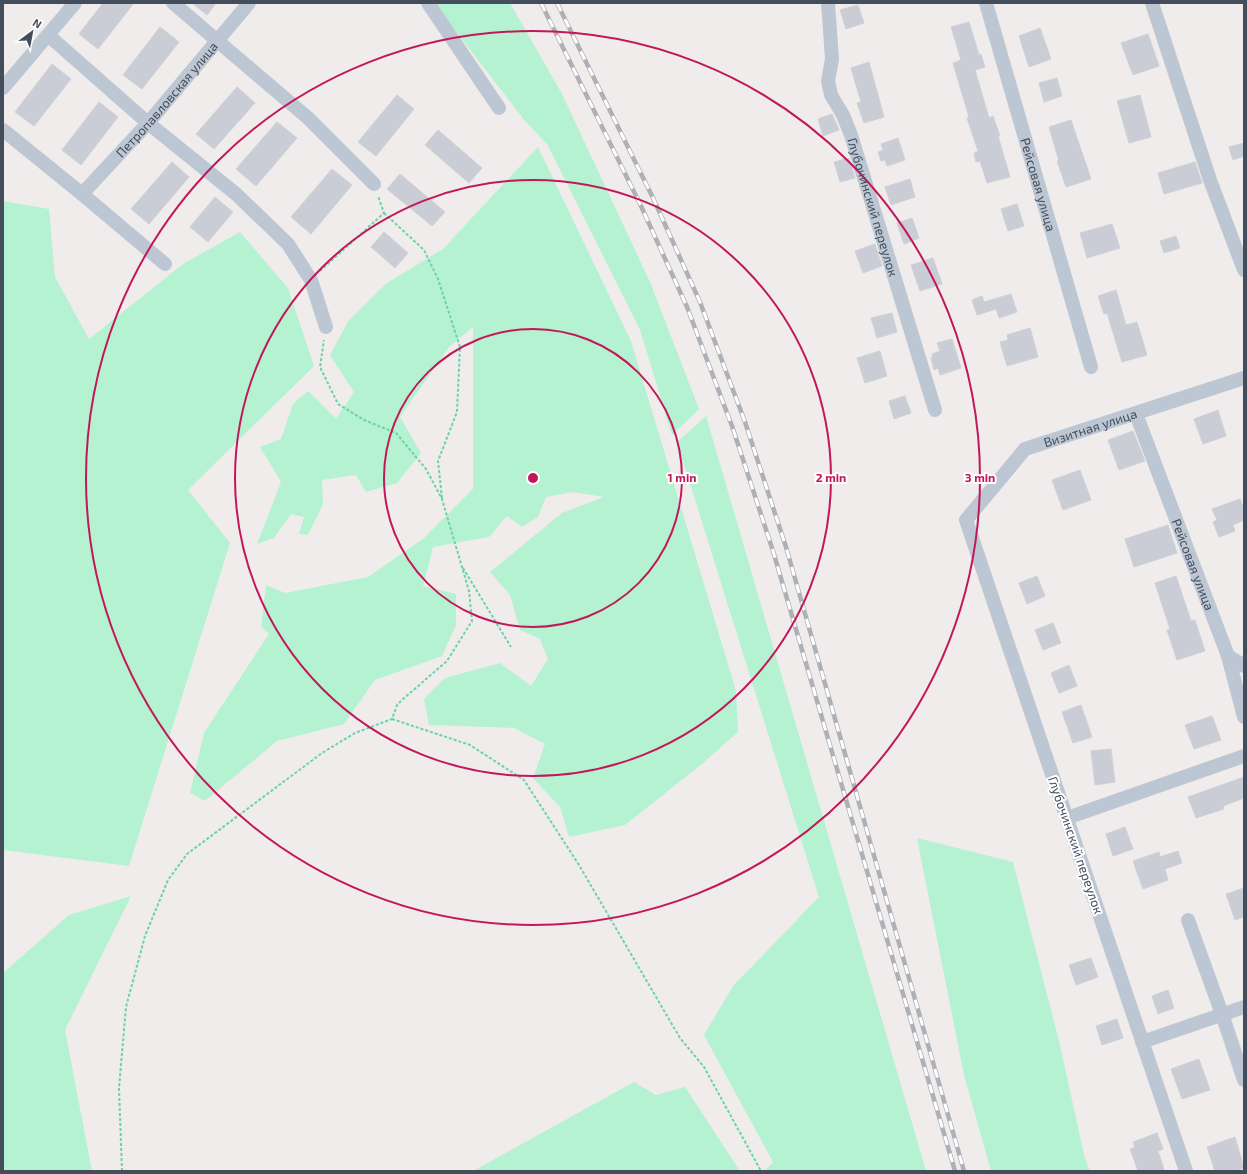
<svg xmlns="http://www.w3.org/2000/svg" width="1247" height="1174" font-family="'Exo 2',sans-serif">
	<style>
		.green { fill: #b4f2d2 }
		.building { fill: #cacdd5; stroke: #cfd1d8 }
		.lines { fill: none; stroke-linecap: round; stroke-linejoin: round }
		.path { stroke: #6ad3a8; stroke-width: 2; stroke-dasharray: 3 2; stroke-linecap: butt }
		.minor { stroke: #bdc7d3; stroke-width: 14 }
		.rail-casing { stroke: #adb0b7; stroke-width: 4.5 }
		.rail { stroke: #fff; stroke-width: 3; stroke-dasharray: 9; stroke-linecap: butt }
		.ring { fill: none; stroke: #c2185b; stroke-width: 2 }
		.labels { text-anchor: middle; stroke-width: 4; stroke-linejoin: round; paint-order: stroke }
		.street-label { font-size: 13px; fill: #434d5b; stroke: #fff }
		.centre { fill: #c2185b; stroke: #fff; stroke-width: 2 }
		.ring-label { font-size: 12px; text-anchor: middle; font-weight: bold; fill: #c2185b; stroke: #fff; stroke-width: 4; stroke-linejoin: round; paint-order: stroke }
	</style>
	<rect width="100%" height="100%" fill="#efeceb"/>
	<path class="green" d="M434,3H510L562,94L650,282L699,409L672,435L640,330L547,144L525,121Z
		M538,147L631,341L736,691L738,732L703,763L625,825L569,837L560,807L533,778L545,744L514,728L429,725L424,699L445,678L500,663L531,686L548,659L540,639L520,630L510,595L490,572L562,513L604,497L573,492L546,497L538,517L522,527L507,516L489,537L433,547L423,586L456,594V625L442,656L375,680L344,724L277,741L205,801L190,793L204,733L269,634L261,626L266,585L285,593L368,577L424,538L473,489V327L449,347L400,417L421,453L397,483L366,492L356,475L322,480L323,504L308,535L299,534L304,517L291,514L274,538L257,544L281,482L260,447L281,439L293,404L308,391L336,419L354,392L330,355L349,320L387,283L443,249Z
		M3,201L49,209L55,277L89,339L183,264L240,232L288,288L314,366L188,490L230,543L129,866L3,850Z
		M706,416L926,1171H765L773,1162L704,1035L733,986L819,897L677,442Z
		M917,838L1013,862L1060,1045L1084,1155L1090,1171H991L964,1075Z
		M131,896L65,1030L92,1171H3V973L69,915Z
		M634,1082L656,1095L685,1087L740,1171H473Z"/>
	<path class="building" d="M103,3H134L98,49L79,34Z
		M192,3H216L207,15Z
		M858,5L864,23L846,29L840,10Z
		M969,22L979,55L981,54L985,67L975,70L989,118L993,116L1000,136H998L1010,177L987,183L980,161L976,162L974,153L978,151L967,118L969,117L953,63L961,60L951,27Z
		M160,27L179,42L142,89L123,75Z
		M1040,28L1051,59L1029,67L1019,36Z
		M1148,34L1159,66L1133,75L1121,43Z
		M869,62L884,117L864,123L857,103L861,102L851,68Z
		M52,64L71,79L34,126L15,112Z
		M1057,78L1062,96L1044,102L1039,83Z
		M237,87L255,103L214,149L196,134Z
		M397,95L414,109L376,156L358,142Z
		M1140,95L1151,137L1129,143L1117,101Z
		M99,102L118,117L81,165L62,150Z
		M832,114L839,130L823,136L818,119Z
		M1071,120L1091,179L1066,187L1057,161H1059L1049,127Z
		M277,122L297,138L256,186L236,169Z
		M438,130L482,168L469,183L425,145Z
		M898,138L905,160L887,166L885,160L881,161L878,152L883,150L881,144Z
		M1244,143V156L1233,160L1229,147Z
		M849,158L855,178L840,182L834,162Z
		M172,162L189,177L149,224L131,209Z
		M1195,162L1202,183L1164,194L1158,173Z
		M332,169L352,185L311,234L291,217Z
		M400,174L445,212L432,226L387,189Z
		M910,179L915,197L891,205L885,187Z
		M215,197L233,212L208,242L190,227Z
		M1017,204L1024,226L1008,231L1001,209Z
		M912,218L919,238L904,244L897,223Z
		M1112,224L1120,248L1087,258L1080,233Z
		M384,232L408,253L395,268L371,247Z
		M1176,236L1180,248L1164,253L1160,241Z
		M875,244L882,266L863,273L855,251Z
		M933,258L942,284L920,291L911,265Z
		M1116,290L1126,325L1137,322L1147,355L1122,362L1107,313L1104,314L1098,296Z
		M1011,294L1017,312L999,318L996,309L977,315L972,300L982,296L984,302Z
		M892,313L897,332L877,338L871,318Z
		M1030,328L1038,357L1007,366L1000,342L1008,340L1007,335Z
		M952,339L961,368L940,375L938,368L934,370L931,358L933,357L932,354L940,351L937,343Z
		M880,351L887,376L865,383L857,358Z
		M905,396L911,413L894,419L889,401Z
		M1218,410L1226,436L1203,444L1194,419Z
		M1133,431L1145,461L1119,470L1108,440Z
		M1080,470L1091,500L1063,510L1052,480Z
		M1240,499L1244,509V520L1233,525L1235,531L1219,537L1213,522L1217,520L1212,509Z
		M1168,525L1177,553L1134,567L1125,539Z
		M1037,576L1045,596L1027,604L1019,583Z
		M1176,576L1191,621L1195,620L1205,651L1177,660L1167,630L1170,629L1155,583Z
		M1053,623L1061,643L1043,650L1035,630Z
		M1069,665L1077,686L1059,693L1051,673Z
		M1081,705L1092,737L1073,743L1062,712Z
		M1212,716L1221,740L1194,749L1185,725Z
		M1111,749L1115,782L1095,785L1091,751Z
		M1244,777V798L1223,806L1224,809L1196,818L1188,797Z
		M1125,827L1133,849L1113,856L1106,834Z
		M1178,851L1182,863L1165,869L1168,880L1143,889L1133,861L1159,852L1160,857Z
		M1244,888V917L1235,920L1226,894Z
		M1091,958L1098,977L1076,985L1069,965Z
		M1168,990L1174,1008L1158,1014L1152,996Z
		M1117,1019L1123,1038L1102,1045L1096,1026Z
		M1199,1059L1210,1090L1182,1099L1171,1069Z
		M1157,1133L1163,1149L1158,1151L1164,1169L1159,1171H1138L1130,1149L1135,1147L1133,1142Z
		M1235,1137L1244,1168L1235,1171H1215L1207,1147Z"/>
	<g class="lines">
		<path class="path" d="M384,213L424,250L438,279L460,347L457,412L438,461L442,498
			M320,271L384,213L378,196
			M463,568L511,647
			M392,719L470,745L524,780L579,865L680,1038L704,1067L761,1171
			M122,1171L119,1088L126,1007L145,936L168,880L187,854L322,753L355,733L392,719L397,705L403,699L447,661L472,621L469,591L442,499L426,469L396,433L364,420L338,404L320,367L324,340"/>
		<g class="minor">
			<path d="M173,3L308,118L374,184"/>
			<path d="M428,3L499,108"/>
			<path id="s1" d="M828,3L832,59L828,81L831,95L843,115L851,135L935,410"/>
			<path id="s2" d="M986,3L1091,367"/>
			<path d="M1152,3L1210,180L1244,270"/>
			<path d="M48,35L148,123L236,194L288,244L311,280L326,327"/>
			<path d="M3,88L75,3"/>
			<path d="M3,130L82,194L165,264"/>
			<path id="s3" d="M82,194L148,123L249,3"/>
			<path id="s4" d="M1136,414L1228,656L1244,717"/>
			<path d="M1228,656L1244,666"/>
			<path d="M1067,818L1244,756"/>
			<path d="M1188,920L1222,1014L1244,1080"/>
			<path d="M1142,1042L1244,1007"/>
			<path id="s5" d="M1186,1171L966,520L1025,449L1244,378"/>
		</g>
		<g class="rail-casing">
			<path id="rail" d="M541,3L641,206L687,307L732,426L773,551L955,1171
				M557,3L654,200L700,302L745,422L786,547L964,1171"/>
		</g>
		<use href="#rail" class="rail"/>
	</g>
	<g class="ring">
		<circle cx="533" cy="478" r="149"/>
		<circle cx="533" cy="478" r="298"/>
		<circle cx="533" cy="478" r="447"/>
	</g>
	<g class="labels">
		<g class="street-label">
			<text dy="5" stroke="none"><textPath href="#s3" startOffset="127">Петропавловская улица</textPath></text>
			<text dy="5" stroke="none"><textPath href="#s2" startOffset="189">Рейсовая улица</textPath></text>
			<text dy="5" stroke="none"><textPath href="#s1" startOffset="213">Глубочинский переулок</textPath></text>
			<text dy="5" stroke="none"><textPath href="#s5" startOffset="848">Визитная улица</textPath></text>
			<text dy="5" stroke="none"><textPath href="#s4" startOffset="161">Рейсовая улица</textPath></text>
			<text transform="translate(1076 845) rotate(71)" y="5">Глубочинский переулок</text>
		</g>
	</g>
	<circle cx="533" cy="478" r="6" class="centre"/>
	<g class="ring-label">
		<text x="682" y="482">1 min</text>
		<text x="831" y="482">2 min</text>
		<text x="980" y="482">3 min</text>
	</g>
	<rect width="1247" height="1174" fill="none" stroke="#434d5b" stroke-width="8"/>
	<g transform="translate(32 32) rotate(32)" stroke="#ffffff" stroke-width="3" paint-order="stroke">
	<path d="M0-3L7 15L0 10L-7 15Z" fill="#434d5b"/>
	<text y="-6" font-size="11" font-weight="bold" text-anchor="middle" fill="#434d5b">N</text>
	</g>
</svg>
